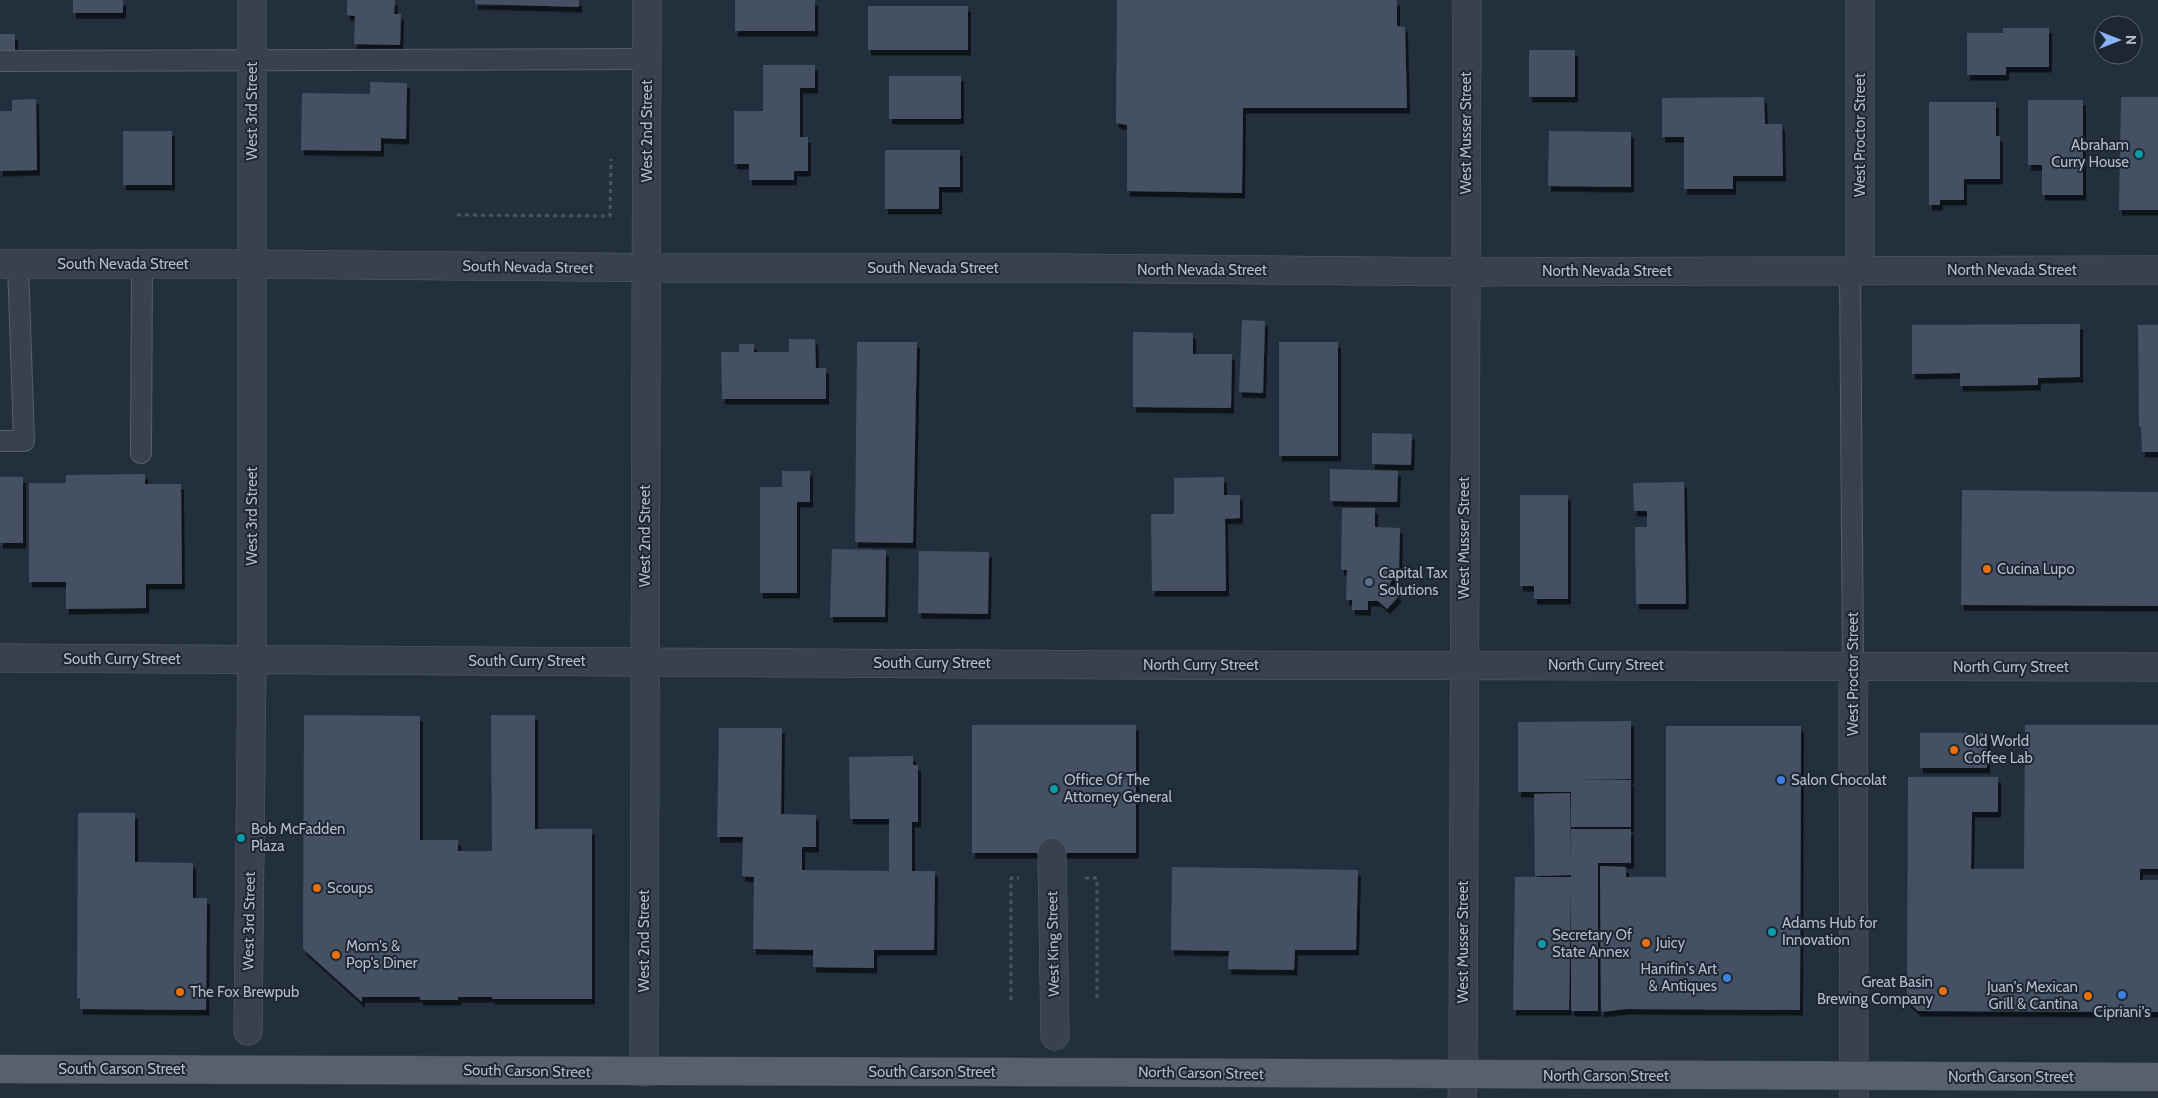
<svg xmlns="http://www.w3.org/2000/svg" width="2158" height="1098" font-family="Cabin,sans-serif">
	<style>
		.building { fill: #455162; filter: url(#shadow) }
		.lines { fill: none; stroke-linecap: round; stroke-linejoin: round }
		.service-casing { stroke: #565f6c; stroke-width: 22 }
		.pedestrian-casing { stroke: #565f6c; stroke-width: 29 }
		.minor-casing { stroke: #565f6c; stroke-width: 29 }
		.tertiary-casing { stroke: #565f6c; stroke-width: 29 }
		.primary-casing { stroke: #414a57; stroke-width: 29 }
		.path { stroke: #44595c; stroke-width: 3; stroke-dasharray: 4 4; stroke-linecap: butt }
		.service { stroke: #38414e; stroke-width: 20 }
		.pedestrian { stroke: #38414e; stroke-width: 28 }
		.minor { stroke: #38414e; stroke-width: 28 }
		.tertiary { stroke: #38414e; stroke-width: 28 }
		.primary { stroke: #56606e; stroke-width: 28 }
		.culture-dot { fill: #0f9aa8; stroke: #1d2633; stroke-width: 2 }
		.food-dot { fill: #e8710a; stroke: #1d2633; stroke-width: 2 }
		.service-dot { fill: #5c6f8a; stroke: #1d2633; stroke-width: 2 }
		.shop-dot { fill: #3f7fe0; stroke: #1d2633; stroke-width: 2 }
		.labels { text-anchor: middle; stroke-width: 4; stroke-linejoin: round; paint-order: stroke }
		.street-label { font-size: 15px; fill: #b4bcc9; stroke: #1d2633 }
		.poi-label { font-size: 15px; fill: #b4bcc9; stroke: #1d2633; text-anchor: start }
	</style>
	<defs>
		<filter id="shadow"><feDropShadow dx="3" dy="5.5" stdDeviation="0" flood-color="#0009"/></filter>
	</defs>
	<rect width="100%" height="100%" fill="#242f3e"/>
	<path class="building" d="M73,0H123V13H73Z
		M347,0H395L394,14H401L400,45L354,44L355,16L347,15Z
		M475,0H579V7L475,4Z
		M735,0H815V31H735Z
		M1117,0H1397V26L1405,27L1407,108H1243L1242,193L1127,191V125L1116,123Z
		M868,6H968V50H868Z
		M2003,28H2049V67H2006V75H1967V33H2003Z
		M0,34H15V52H0Z
		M1529,50H1575V97H1529Z
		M763,65H815V88H800V137H808V171H794V180H749V164H734V111H763Z
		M889,76H961V119H889Z
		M370,82L407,83L406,139L381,138V151L301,150L302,93L370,94Z
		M1764,97L1765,124H1782L1783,176H1733V189H1684V137H1662V98Z
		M2121,97H2158V210H2119Z
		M36,99L37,170L0,171V111H12V100Z
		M2028,100H2083V195H2042V165H2028Z
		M1929,102H1996V136H2000V179H1964V200H1940V205H1929Z
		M123,131H172V185H123Z
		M1549,131L1631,132V187L1548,186Z
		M885,150H960V187H939V209H885Z
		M1242,320L1265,321L1263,393L1239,392Z
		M2080,324V377L2038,378V385L1960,386V373L1912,374V325Z
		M2138,325H2158V452H2142L2141,427H2139Z
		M1133,332L1193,333V354H1232L1231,408L1133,407Z
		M789,339H815L816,368H826V399H722L721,352H739V344H754V352H789Z
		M857,342H917L913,543L855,542Z
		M1279,342H1338V456H1279Z
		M1372,433L1412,434L1411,465L1372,464Z
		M1330,469L1398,471L1397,502L1330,501Z
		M782,471H810V502H797V593H760V487H782Z
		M145,474V484H181L182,584H146V608L66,609V582H29V483H66V475Z
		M0,477H23V543H0Z
		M1224,477V495H1240V518L1225,519L1226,591H1152L1151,514H1174V478Z
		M1684,482L1686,604H1636L1635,527H1647V511H1634L1633,483Z
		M1962,490L2158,492V606L1961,605Z
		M1520,495H1568V599H1534V586H1520Z
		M1342,508H1375V527L1400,528L1399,572H1393V578L1389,585L1399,596L1387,609L1378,601H1368V610H1352V600H1346L1347,570H1341Z
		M832,549L886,550L885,617H830Z
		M919,551L989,552L988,614L918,613Z
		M304,715L420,716V840H458V851H492L491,715H535V829H592V999H492V997H458V1000H420V997H362V1002L303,949Z
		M1631,721V779H1570L1631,780V827H1571V792H1518V722Z
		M972,725H1136V853H972Z
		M2025,725H2158V869H2140V880H2158V1012L1918,1011L1907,1001L1908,777H1998V812H1972L1971,869H2024Z
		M1666,726H1801L1800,1010L1626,1009L1601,1012L1600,866L1626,867V877H1666Z
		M719,728H782L781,814L816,815V847H802V870L889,871V819H850L849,757L913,756V765H918V822H912V871H935L934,950H874V968L813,967V950L753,949L754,877L742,876L743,837H717Z
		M1920,733H1987V768H1920Z
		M1570,793L1571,871V829H1631V863H1598V1011H1571V882L1569,1010H1513L1515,877H1571V875L1535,876L1534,794Z
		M78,813H135V862L193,863V898H207L206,1010L80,1009V998H77Z
		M1172,867L1358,870L1356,950H1295L1294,970L1228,969L1229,951L1171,950Z"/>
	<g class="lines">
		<g class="service-casing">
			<path id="service" d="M0,61L647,59
				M1850,270L1853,666
				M0,441H24L18,264
				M141,453L142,264"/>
		</g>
		<g class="pedestrian-casing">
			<path id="pedestrian" d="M1052,853L1055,1036
				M248,1031L252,660"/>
		</g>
		<g class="minor-casing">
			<path id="minor" d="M252,0V660
				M1860,0V270
				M0,264H252L684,268H1056L1466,272L2158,270
				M0,658L1130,665L2158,667
				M1853,666L1854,1098
				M644,1072L647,0
				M1463,1075L1467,0"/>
		</g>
		<g class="tertiary-casing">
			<path id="tertiary" d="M1462,1098L1463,1075"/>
		</g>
		<g class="primary-casing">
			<path id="primary" d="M0,1069C719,1068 1439,1076 2158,1077"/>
		</g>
		<path class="path" d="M457,215L610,216L611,159
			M1085,878H1097V1000
			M1011,1000V878H1019"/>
		<use href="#service" class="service"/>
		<use href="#pedestrian" class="pedestrian"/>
		<use href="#minor" class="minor"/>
		<use href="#tertiary" class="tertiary"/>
		<use href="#primary" class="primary"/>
	</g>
	<g class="culture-dot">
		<circle cx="2139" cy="154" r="5"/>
		<circle cx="1054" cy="789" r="5"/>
		<circle cx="241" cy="838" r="5"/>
		<circle cx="1772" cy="932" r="5"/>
		<circle cx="1542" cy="944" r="5"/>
	</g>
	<g class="food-dot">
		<circle cx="1987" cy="569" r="5"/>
		<circle cx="1954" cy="750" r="5"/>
		<circle cx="317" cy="888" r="5"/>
		<circle cx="1646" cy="943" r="5"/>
		<circle cx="336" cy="955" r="5"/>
		<circle cx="1943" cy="991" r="5"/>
		<circle cx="180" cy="992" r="5"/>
		<circle cx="2088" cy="996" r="5"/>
	</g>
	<circle class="service-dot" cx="1369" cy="582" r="5"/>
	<g class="shop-dot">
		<circle cx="1781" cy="780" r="5"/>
		<circle cx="1727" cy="978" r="5"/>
		<circle cx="2122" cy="995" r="5"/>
	</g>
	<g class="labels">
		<g class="street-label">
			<text transform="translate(252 111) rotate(-90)" y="5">West 3rd Street</text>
			<text transform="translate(647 131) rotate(-90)" y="5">West 2nd Street</text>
			<text transform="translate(1466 133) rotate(-90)" y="5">West Musser Street</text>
			<text transform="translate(1860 135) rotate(-90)" y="5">West Proctor Street</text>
			<text x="123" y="269">South Nevada Street</text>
			<text transform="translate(528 267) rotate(1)" y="5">South Nevada Street</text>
			<text x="933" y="273">South Nevada Street</text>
			<text x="1202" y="275">North Nevada Street</text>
			<text x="2012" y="275">North Nevada Street</text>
			<text x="1607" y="276">North Nevada Street</text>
			<text transform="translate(252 516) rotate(-90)" y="5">West 3rd Street</text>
			<text transform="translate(645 536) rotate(-90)" y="5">West 2nd Street</text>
			<text transform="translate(1464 538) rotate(-90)" y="5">West Musser Street</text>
			<text x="122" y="664">South Curry Street</text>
			<text x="527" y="666">South Curry Street</text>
			<text x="932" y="668">South Curry Street</text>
			<text x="1201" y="670">North Curry Street</text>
			<text x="1606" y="670">North Curry Street</text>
			<text x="2011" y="672">North Curry Street</text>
			<text transform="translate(1853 674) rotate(-90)" y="5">West Proctor Street</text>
			<text transform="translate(249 921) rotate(-89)" y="5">West 3rd Street</text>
			<text transform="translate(644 941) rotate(-90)" y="5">West 2nd Street</text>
			<text transform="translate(1463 942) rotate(-90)" y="5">West Musser Street</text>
			<text transform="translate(1053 944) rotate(-91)" y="5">West King Street</text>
			<text x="122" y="1074">South Carson Street</text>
			<text transform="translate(527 1071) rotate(1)" y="5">South Carson Street</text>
			<text x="932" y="1077">South Carson Street</text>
			<text transform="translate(1201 1073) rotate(1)" y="5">North Carson Street</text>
			<text x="1606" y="1081">North Carson Street</text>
			<text x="2011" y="1082">North Carson Street</text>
		</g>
		<g class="poi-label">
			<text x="2129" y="150" text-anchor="end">Abraham<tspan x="2129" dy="17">Curry House</tspan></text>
			<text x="1997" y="574">Cucina Lupo</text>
			<text x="1379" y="578">Capital Tax<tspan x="1379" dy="17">Solutions</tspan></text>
			<text x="1964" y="746">Old World<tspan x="1964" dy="17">Coffee Lab</tspan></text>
			<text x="1064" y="785">Office Of The<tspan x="1064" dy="17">Attorney General</tspan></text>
			<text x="1791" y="785">Salon Chocolat</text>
			<text x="251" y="834">Bob McFadden<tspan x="251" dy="17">Plaza</tspan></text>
			<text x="327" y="893">Scoups</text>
			<text x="1782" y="928">Adams Hub for<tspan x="1782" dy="17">Innovation</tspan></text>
			<text x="1552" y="940">Secretary Of<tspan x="1552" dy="17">State Annex</tspan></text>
			<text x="1656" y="948">Juicy</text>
			<text x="346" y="951">Mom's &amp;<tspan x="346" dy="17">Pop's Diner</tspan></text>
			<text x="1717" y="974" text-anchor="end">Hanifin's Art<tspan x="1717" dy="17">&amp; Antiques</tspan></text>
			<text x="1933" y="987" text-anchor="end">Great Basin<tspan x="1933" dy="17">Brewing Company</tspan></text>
			<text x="2078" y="992" text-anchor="end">Juan's Mexican<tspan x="2078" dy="17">Grill &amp; Cantina</tspan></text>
			<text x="190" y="997">The Fox Brewpub</text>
			<text x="2122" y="1017" text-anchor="middle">Cipriani's</text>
		</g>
	</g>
	<g transform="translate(2118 40) rotate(90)"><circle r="24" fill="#1d2633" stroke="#59626f"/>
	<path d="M0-4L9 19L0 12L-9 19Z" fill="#8ab4f8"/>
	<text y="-8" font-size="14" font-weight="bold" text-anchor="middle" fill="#b4bcc9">N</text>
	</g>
</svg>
